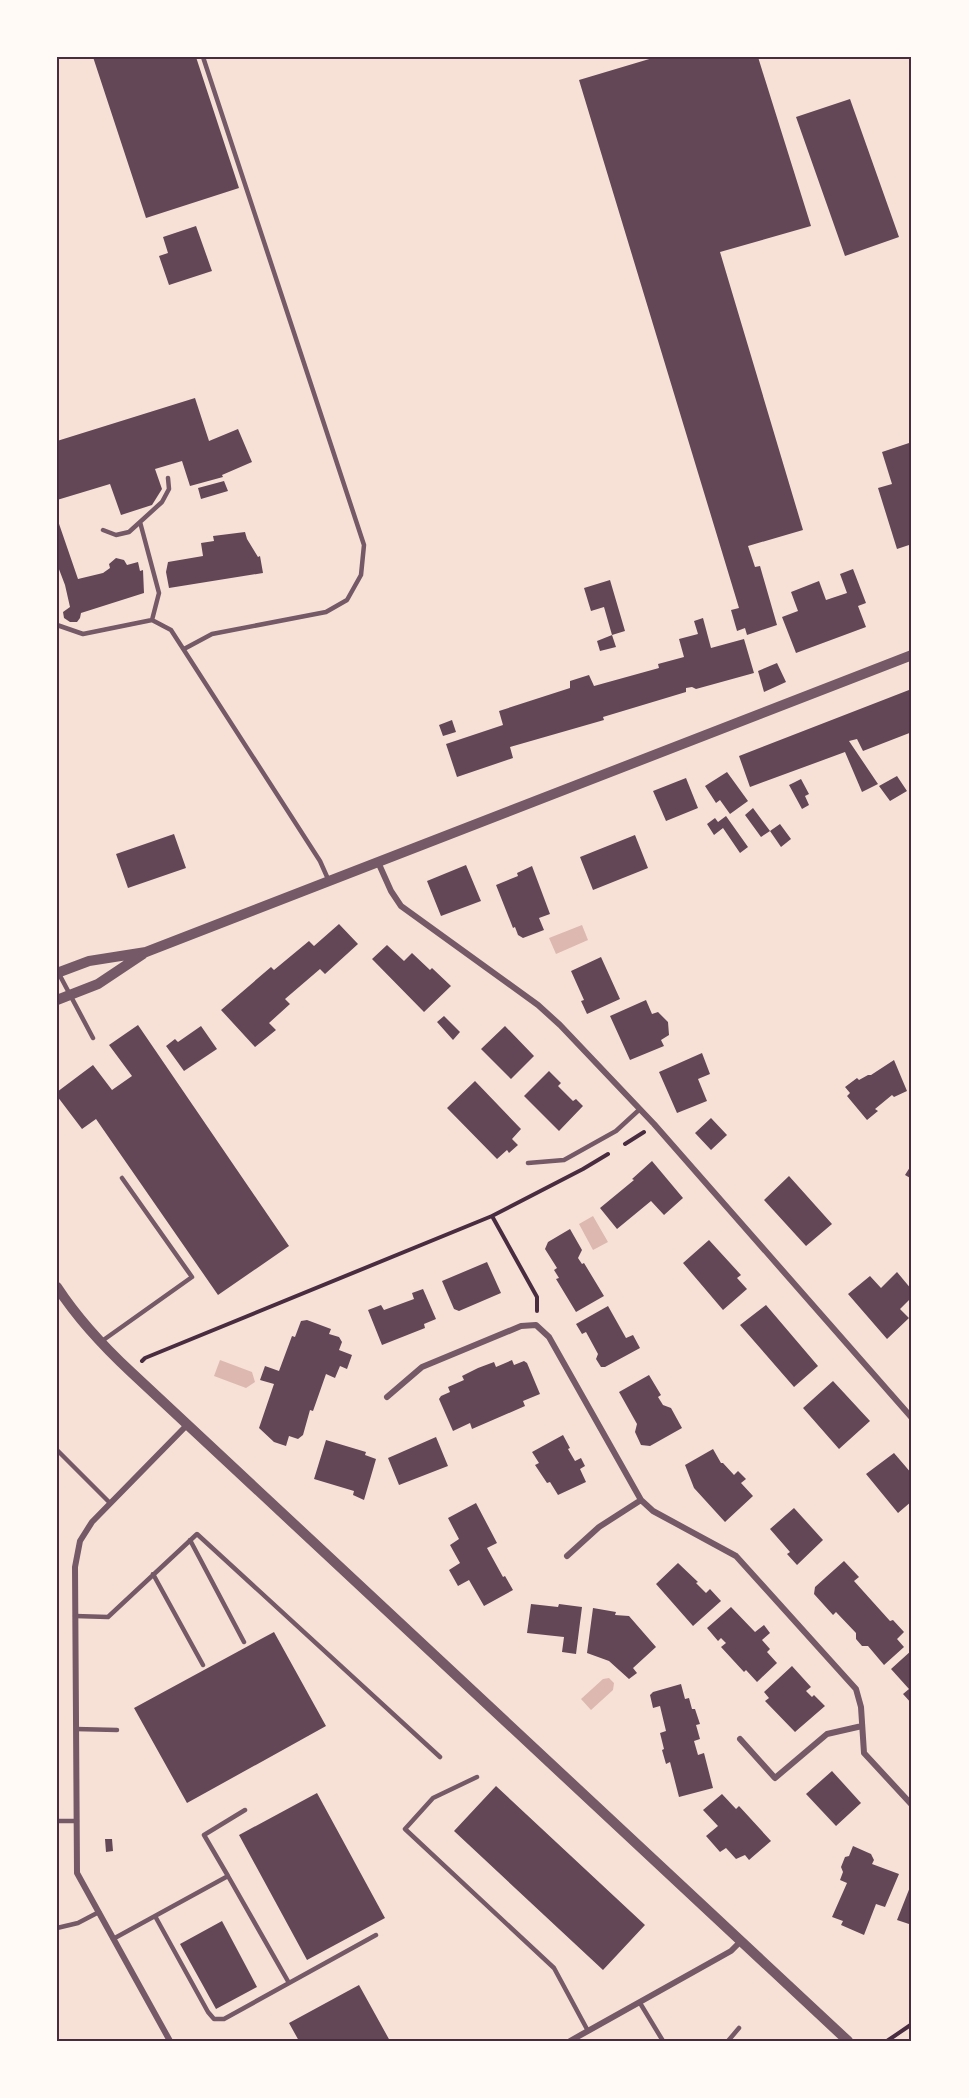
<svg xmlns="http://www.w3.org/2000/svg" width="969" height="2098" font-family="Lato,sans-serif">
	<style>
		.water { fill: #dcb8b0 }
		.building { fill: #644757 }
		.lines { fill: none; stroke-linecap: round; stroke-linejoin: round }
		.path { stroke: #4a2c40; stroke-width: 4 }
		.service { stroke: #755966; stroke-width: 4.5 }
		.minor { stroke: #755966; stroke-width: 6 }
		.tertiary { stroke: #755966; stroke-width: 10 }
		.neatline { fill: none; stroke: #4a2c40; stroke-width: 2 }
	</style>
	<rect width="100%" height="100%" fill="#f7e1d7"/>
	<path class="water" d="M582,925L588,940L556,954L549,938Z
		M593,1216L608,1242L593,1250L579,1224Z
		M220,1360L252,1372L255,1382L246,1388L214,1376Z
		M609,1678L614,1683L613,1690L591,1710L581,1699L603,1679Z"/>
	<path class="building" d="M93,57H196L239,188L146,218Z
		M656,57H758L811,226L720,252L803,530L748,546L755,567L760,566L777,625L747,635L745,628L737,631L731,610L739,608L579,80Z
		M850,99L899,237L845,256L796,117Z
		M196,226L212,271L169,285L159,256L168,253L163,237Z
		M195,398L209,441L238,429L252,462L222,475L223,477L190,486L182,461L155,469L162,489L152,505L121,515L110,484L57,500V441Z
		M912,442V544L897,549L878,488L892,484L882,452Z
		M224,481L228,491L201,499L198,488Z
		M57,518L78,579L103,573L110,568L109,564L116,558L124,560L127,565L138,562L140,571L143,570L144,593L81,613L80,618L77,622H70L64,618L63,612L70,607L65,585L57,564Z
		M245,532L247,539L258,557L260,556L263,573L169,588L166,572L168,562L203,556L201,543L214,541L213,536Z
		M853,569L866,603L858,606L866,627L796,653L782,617L798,611L791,592L819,581L826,600L847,593L840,574Z
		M610,580L625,631L612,635L604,607L591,611L584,588Z
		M703,618L711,648L744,639L754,673L696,689L692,687L686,688V692L603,717L604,720L510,747L513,758L457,777L446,744L503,725L499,711L570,688V681L589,675L594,686L659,668L658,664L684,657L679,639L698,634L694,621Z
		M612,635L616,647L600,651L597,641Z
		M777,663L786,682L764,692L758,671Z
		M909,690L912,697V732L863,751L857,739L849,741L878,784L862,792L845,752L750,787L739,756Z
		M452,720L456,732L443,736L439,725Z
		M727,772L748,801L730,814L720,800L716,803L705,786Z
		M897,776L907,791L890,801L879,786Z
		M686,778L698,808L666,821L653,791Z
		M801,779L809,794L805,796L809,805L802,809L789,785Z
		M753,808L770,831L761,837L745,815Z
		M726,816L748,847L740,853L723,828L714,835L707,824L715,818L718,822Z
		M780,824L791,839L781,847L770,831Z
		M174,834L186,868L128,888L116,854Z
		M635,835L648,868L593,890L580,857Z
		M466,865L481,901L441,916L427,881Z
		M532,866L550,914L539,918L544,930L523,938L518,935L515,927L513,928L496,885L518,876L517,873Z
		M339,924L358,944L325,974L320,969L285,999L290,1004L269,1023L276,1030L255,1047L221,1010L271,967L274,970L309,941L314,946Z
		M387,945L404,961L412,953L430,970L432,968L451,986L424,1012L372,959Z
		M601,957L620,999L587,1014L581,1001L584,1000L571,971Z
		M646,1000L652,1014L658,1012L668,1022L669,1035L661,1040L664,1046L630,1060L610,1016Z
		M444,1016L460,1032L453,1040L437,1022Z
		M138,1025L289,1246L218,1295L96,1119L82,1129L57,1096V1092L93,1065L112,1090L132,1076L109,1045Z
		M201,1026L217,1049L184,1071L166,1046L175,1039L178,1042Z
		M505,1026L534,1056L511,1079L481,1049Z
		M702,1053L710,1074L698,1079L707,1101L677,1113L659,1072Z
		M894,1060L907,1091L894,1097L892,1095L875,1109L878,1111L867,1120L847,1096L850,1093L845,1087L857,1078L859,1080L868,1075H871Z
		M549,1071L561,1083L558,1086L573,1101L576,1099L583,1106L559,1131L524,1096Z
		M475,1081L521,1129L512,1139L518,1145L509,1153L507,1150L497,1159L447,1108Z
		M711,1118L727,1135L711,1150L695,1133Z
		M652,1161L683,1198L664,1215L651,1201L617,1229L600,1208L634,1180L632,1179Z
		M912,1164V1179L905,1175Z
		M789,1176L832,1224L806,1246L764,1200Z
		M570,1229L582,1250L578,1258L582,1264L584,1263L604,1296L576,1312L556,1279L559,1278L554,1270L557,1268L545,1249L548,1242Z
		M709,1240L741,1275L737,1278L747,1289L723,1310L683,1263Z
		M487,1262L501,1293L459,1311L454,1309L442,1281Z
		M897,1272L912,1290V1297L900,1309L909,1318L887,1339L848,1294L870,1276L881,1288Z
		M423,1289L436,1319L424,1324L425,1328L382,1345L368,1310L381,1305L384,1310L414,1299L412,1293Z
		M766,1305L818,1366L794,1387L740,1325Z
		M608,1306L626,1338L633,1335L640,1348L605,1367H601L596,1359L598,1354L586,1332L582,1334L576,1324Z
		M307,1320L331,1329L329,1334L339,1337L342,1342L339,1350L352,1355L347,1369L340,1366L335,1378L326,1374L313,1411L310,1410L303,1435L298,1439L289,1436L286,1446L274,1442L259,1428L274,1384L260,1380L265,1366L279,1371L292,1336L295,1337L301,1321Z
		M512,1360L514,1365L524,1361L527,1363L540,1394L523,1401L525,1406L472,1429L470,1423L453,1431L439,1399L441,1396L450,1392L448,1387L464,1380L462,1376L478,1368L494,1362L496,1367Z
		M649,1375L661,1395L658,1397L663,1405L671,1408L682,1428L650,1446L641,1445L635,1432L637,1424L619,1392Z
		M833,1381L870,1421L839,1449L803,1408Z
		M563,1435L570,1448L568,1449L575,1461L581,1458L585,1466L580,1469L586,1482L558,1495L550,1482L547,1483L535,1465L539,1463L532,1452Z
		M436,1437L448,1466L399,1485L388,1458Z
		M326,1440L366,1452L365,1455L376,1459L364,1500L353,1495L354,1491L314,1479Z
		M713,1449L721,1463H723L734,1475L738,1471L746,1479L741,1483L753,1496L725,1522L694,1488L685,1465Z
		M894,1453L912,1474V1501L898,1513L866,1474Z
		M476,1503L497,1543L487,1548L503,1577L505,1576L513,1590L484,1606L469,1580L458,1586L449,1570L460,1563L450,1545L459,1539L448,1518Z
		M794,1508L823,1540L797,1565L787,1554L790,1552L770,1529Z
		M844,1561L859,1577L854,1581L890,1621L893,1620L904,1632L897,1639L904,1647L884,1665L868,1646H862L856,1639V1633L836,1612L833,1615L814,1594L815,1587Z
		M678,1563L698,1582L696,1583L706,1593L710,1589L721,1601L693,1626L656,1584Z
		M531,1604L558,1607L559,1604L582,1607L576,1654L562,1652L564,1637L527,1633Z
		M731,1607L755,1632L764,1625L770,1633L762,1640L770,1649L767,1652L777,1663L757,1682L746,1670L744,1672L721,1647L726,1643L721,1638L718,1641L707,1628Z
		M593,1608L616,1612L615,1615L629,1616L656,1647L633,1668L637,1673L629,1679L609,1661L587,1653Z
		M274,1632L326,1726L187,1803L134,1708Z
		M912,1650V1704L903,1694L909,1689L891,1669Z
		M792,1666L811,1687L806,1691L812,1697L814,1695L825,1706L795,1732L765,1701L769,1698L764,1692Z
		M681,1684L685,1699L689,1698L692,1709H695L700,1724L696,1725L700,1739L694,1741L698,1755L704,1753L713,1788L679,1797L670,1762L666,1764L662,1750L664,1749L660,1733L666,1731L660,1706L653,1708L650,1695L653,1692Z
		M832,1771L861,1803L836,1826L806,1794Z
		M496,1786L645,1925L603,1970L454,1831Z
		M317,1793L385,1918L307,1960L239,1835Z
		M722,1794L736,1809L739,1806L771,1841L749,1860L745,1855L736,1859L726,1848L720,1852L706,1836L718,1826L703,1810Z
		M105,1839H112L113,1851L106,1852Z
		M853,1846L871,1854L874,1860L872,1864L899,1874L885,1907L876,1904L864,1935L841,1925L843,1921L832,1917L847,1883L840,1880L843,1872L841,1867L845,1857L849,1856Z
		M912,1882V1925L897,1920Z
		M222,1921L257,1987L216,2009L180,1944Z
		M359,1985L390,2041H299L289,2023Z"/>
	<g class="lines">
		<path class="path" d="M625,1144L644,1132
			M492,1216L537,1297V1311
			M142,1361L145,1358L492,1216L583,1169L608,1154
			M887,2041L912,2024"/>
		<path class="service" d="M140,522L159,593L152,620
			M103,530L116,535L129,532L162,502L169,489L168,478
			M57,625L83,634L152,620L171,630L320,861L328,879
			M184,649L212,634L326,612L347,600L361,575L364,545L203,57
			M58,972L93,1038
			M528,1163L564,1160L616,1131L640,1109
			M102,1341L192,1277L122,1178
			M57,1450L110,1503
			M190,1540L244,1642
			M153,1574L203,1665
			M75,1616L108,1617L197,1534L440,1757
			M76,1729L117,1730
			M477,1777L433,1798L405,1829L554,1968L588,2031
			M57,1821H77
			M228,1876L289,1983
			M155,1916L208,2012L214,2019H224L376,1935
			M57,1928L78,1923L99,1912
			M113,1939L228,1876L204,1835L245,1810
			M640,2003L663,2041
			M728,2041L739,2028"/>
		<path class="minor" d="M378,862L391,891L401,906L538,1005L560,1025L654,1124L912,1418
			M387,1397L422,1367L521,1326L536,1325L549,1337L641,1500L653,1511L736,1556L856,1689L861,1707L864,1753L912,1805
			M567,1556L599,1527L641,1500
			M740,1739L775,1778L827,1734L862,1726
			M170,2041L77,1873L75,1567L80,1541L92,1522L187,1425
			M570,2041L731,1951L741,1941"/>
		<path class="tertiary" d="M57,973L89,961L146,952L912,655
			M57,1000L98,984L143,954
			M57,1287C78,1319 103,1346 131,1372L848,2041"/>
	</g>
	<rect width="969" height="2098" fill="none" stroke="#fffaf5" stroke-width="117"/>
	<rect x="58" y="58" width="852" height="1982" class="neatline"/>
</svg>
